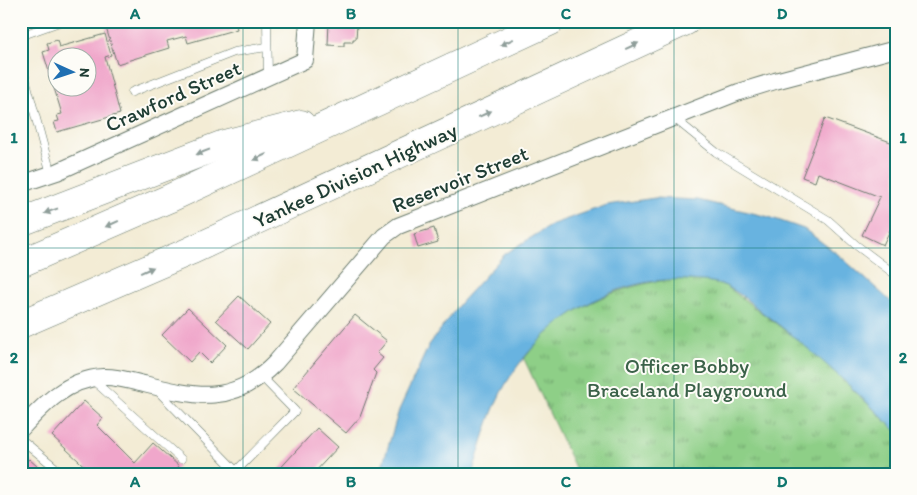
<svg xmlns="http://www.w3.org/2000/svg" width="917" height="495" viewBox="0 0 917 495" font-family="Itim,sans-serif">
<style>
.park{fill:url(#park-tufts);stroke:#56865e}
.water{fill:#68b3e0;stroke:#44788a}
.building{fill:#f0a7cb;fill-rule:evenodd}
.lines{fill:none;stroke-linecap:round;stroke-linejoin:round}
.service-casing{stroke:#697a6c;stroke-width:9}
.minor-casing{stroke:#697a6c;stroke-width:18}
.motorway-casing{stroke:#697a6c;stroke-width:29}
.service{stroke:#fff;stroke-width:8}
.minor{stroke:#fff;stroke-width:16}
.motorway{stroke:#fff;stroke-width:28}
.oneway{fill:#8f9e9a}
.grid{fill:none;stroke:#0f766e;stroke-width:1;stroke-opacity:0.55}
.labels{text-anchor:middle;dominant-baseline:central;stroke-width:4;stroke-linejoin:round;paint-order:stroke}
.street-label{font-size:21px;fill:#1f3d34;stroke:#fdfcf7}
.park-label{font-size:21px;fill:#3b6249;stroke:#fdfcf7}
.neatline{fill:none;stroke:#0f766e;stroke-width:2}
.grid-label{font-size:16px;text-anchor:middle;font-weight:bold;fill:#0f766e}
</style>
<defs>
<pattern id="park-tufts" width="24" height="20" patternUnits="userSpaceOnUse" patternTransform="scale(1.25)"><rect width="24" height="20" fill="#8ecf87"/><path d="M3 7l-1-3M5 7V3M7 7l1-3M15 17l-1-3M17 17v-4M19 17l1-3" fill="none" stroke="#73a96f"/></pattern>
</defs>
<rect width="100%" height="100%" fill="#fdfcf7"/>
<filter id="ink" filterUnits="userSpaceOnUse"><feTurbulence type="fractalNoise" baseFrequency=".02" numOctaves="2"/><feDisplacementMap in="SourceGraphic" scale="10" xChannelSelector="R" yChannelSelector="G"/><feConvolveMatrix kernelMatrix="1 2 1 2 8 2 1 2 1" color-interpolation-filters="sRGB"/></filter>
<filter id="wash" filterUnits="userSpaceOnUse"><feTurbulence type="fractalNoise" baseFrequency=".0096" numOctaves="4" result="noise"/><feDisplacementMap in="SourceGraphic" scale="20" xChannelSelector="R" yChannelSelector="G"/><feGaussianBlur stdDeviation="1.12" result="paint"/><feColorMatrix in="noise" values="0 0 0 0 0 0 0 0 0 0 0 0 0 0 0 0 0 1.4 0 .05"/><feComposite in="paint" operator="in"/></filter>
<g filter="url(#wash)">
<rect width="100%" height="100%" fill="#f3ecd5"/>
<path class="park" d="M675 279 708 281 726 286 815 353 896 431V474H578L524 359C560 310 615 285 675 279Z"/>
<path class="water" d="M655 198 698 200 769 217 804 229 840 256 896 306V431C854 389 811 348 763 313 752 304 740 293 726 286 715 281 701 281 689 280 614 275 545 320 507 382 490 409 482 444 472 474H380L399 410 429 345 461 302 505 254 553 224 607 205Z"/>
<g id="blocks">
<g class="building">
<polygon points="104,21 235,21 237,29 188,43 186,36 167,41 169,48 117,64"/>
<polygon points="329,21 355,21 354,25 357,25 356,39 353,39 353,42 344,42 344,46 328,45"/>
<path d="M105 34 111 55 105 57 120 114 57 132 54 122 59 121 57 115 62 114 43 52 49 50 47 43 57 40 59 47ZM58 58H88V88H58Z"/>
<polygon points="825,118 896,144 896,233 890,230 883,245 862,235 880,197 818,173 815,182 802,177"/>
<polygon points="434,228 438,242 418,248 414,234"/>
<polygon points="239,296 270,324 248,349 216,320"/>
<polygon points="188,308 227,345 210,363 199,352 190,362 162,335"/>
<polygon points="355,315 387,341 377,353 383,358 373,370 376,373 360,417 346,433 293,388"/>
<polygon points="84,401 103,418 97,425 135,463 153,443 179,466 173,474 93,474 52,436"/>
<polygon points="317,428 338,447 313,474 275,474"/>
<polygon points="29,459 46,474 21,474 21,467"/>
</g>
</g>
</g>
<g filter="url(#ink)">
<use href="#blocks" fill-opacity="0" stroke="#697a6c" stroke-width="1"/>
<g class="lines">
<defs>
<g id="service">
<polyline points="267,21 268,77"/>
<polyline points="21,43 23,35 62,21"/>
<polyline points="21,63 51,174"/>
<polyline points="132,92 234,52 267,47"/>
<polyline points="674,118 716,152 828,220 856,245 896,275"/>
<polyline points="93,380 181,459"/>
<polyline points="157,390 236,471 295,411 261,376"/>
<polyline points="21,439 63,474"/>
</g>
<g id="minor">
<polyline points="21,184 57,172 305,60 308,21"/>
<path d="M21 429C43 405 67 379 103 377 116 376 131 381 144 384 197 397 233 406 275 363L384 236 398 226 739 92 775 81 896 49"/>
</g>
<g id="motorway">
<polyline points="21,222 224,144 301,124"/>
<polyline points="21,263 168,199 551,21"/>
<polyline points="21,324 190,251 686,21"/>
</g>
</defs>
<use href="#service" class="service-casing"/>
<use href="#minor" class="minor-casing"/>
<use href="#motorway" class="motorway-casing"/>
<use href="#service" class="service"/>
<use href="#minor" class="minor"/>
<use href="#motorway" class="motorway"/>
</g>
<defs><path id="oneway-solid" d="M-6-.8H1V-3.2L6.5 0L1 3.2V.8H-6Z" transform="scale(1.25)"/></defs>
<g class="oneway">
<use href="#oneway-solid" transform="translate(507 42) rotate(155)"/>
<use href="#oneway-solid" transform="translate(632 46) rotate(-25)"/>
<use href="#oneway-solid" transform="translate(485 114) rotate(-25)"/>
<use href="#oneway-solid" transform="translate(203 152) rotate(159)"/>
<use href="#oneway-solid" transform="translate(260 157) rotate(155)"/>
<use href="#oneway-solid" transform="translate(51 211) rotate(160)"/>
<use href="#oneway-solid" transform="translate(112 224) rotate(156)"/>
<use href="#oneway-solid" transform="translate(147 270) rotate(-24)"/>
</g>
</g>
<path class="grid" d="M243 21V474M458 21V474M674 21V474M21 248H896"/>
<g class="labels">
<g class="street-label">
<text transform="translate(173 96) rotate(-24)">Crawford Street</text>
<text transform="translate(355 175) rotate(-25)">Yankee Division Highway</text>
<text transform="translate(460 179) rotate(-22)">Reservoir Street</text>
</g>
<g class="park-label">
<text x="687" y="365">Officer Bobby<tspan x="687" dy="24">Braceland Playground</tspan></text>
</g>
</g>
<rect width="917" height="495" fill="none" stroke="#fdfcf7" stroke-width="55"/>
<g transform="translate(72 72) rotate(93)"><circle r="24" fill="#fdfcf7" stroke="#a4b0a9"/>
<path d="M0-4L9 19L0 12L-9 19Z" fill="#1f6fb2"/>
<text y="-8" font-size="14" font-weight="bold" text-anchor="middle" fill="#1f3d34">N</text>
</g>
<rect x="28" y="28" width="862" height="440" class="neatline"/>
<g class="grid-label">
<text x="135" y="19">A</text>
<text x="351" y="19">B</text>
<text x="566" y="19">C</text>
<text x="782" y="19">D</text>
<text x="14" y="143">1</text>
<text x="903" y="143">1</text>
<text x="14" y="363">2</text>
<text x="903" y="363">2</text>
<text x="135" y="487">A</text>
<text x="351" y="487">B</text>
<text x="566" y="487">C</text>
<text x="782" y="487">D</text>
</g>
</svg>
